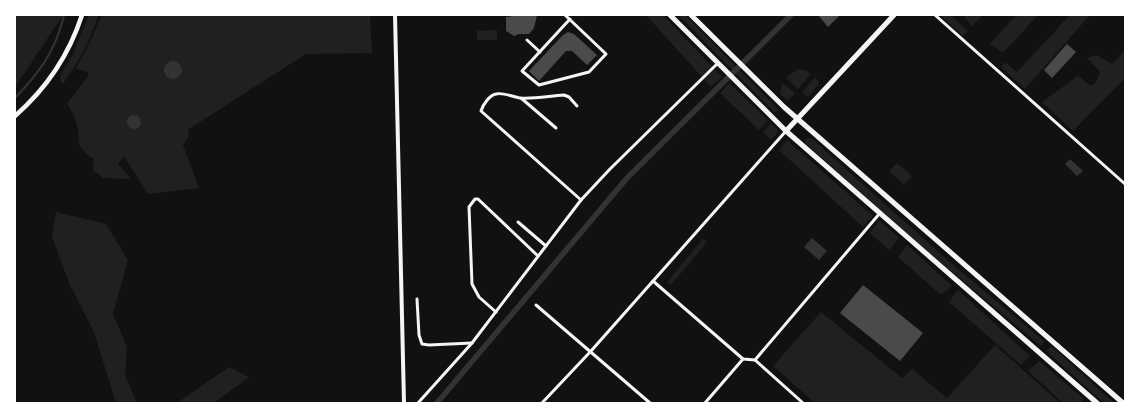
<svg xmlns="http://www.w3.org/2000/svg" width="1140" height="418" viewBox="0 0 1140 418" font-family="Lora,serif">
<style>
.green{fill:#202020}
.water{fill:#333}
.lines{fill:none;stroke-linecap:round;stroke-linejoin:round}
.stream{stroke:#333;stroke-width:2}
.canal{stroke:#333;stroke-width:5.5}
.building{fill:#4a4a4a}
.minor{stroke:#f5f5f5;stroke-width:3}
.tertiary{stroke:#f5f5f5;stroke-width:4}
.secondary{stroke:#f5f5f5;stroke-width:4.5}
.primary{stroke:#f5f5f5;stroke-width:5}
</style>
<rect width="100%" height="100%" fill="#111"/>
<g class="green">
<polygon points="15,15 63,15 15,87"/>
<path d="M89 15H98C91 40 78 62 63 84L60 80 61 74 72 56Z"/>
<path d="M102 15H370L372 53 306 54 189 129 188 138 183 145 199 188 148 194 124 156 118 164 131 179 103 178 93 170 94 159C72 145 82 141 76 121 74 115 70 109 67 103L87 78 89 73 76 68 88 46Z"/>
<polygon points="646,15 663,15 722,77 711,87"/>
<polygon points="678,15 685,15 779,110 775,113"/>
<polygon points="940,15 950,15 968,31 963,36"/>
<polygon points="963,15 983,15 972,26"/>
<polygon points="1016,15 1038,15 1003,53 990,44"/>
<polygon points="1070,15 1090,15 1025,89 1001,67 1005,62 1017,72"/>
<polygon points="497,30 497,40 477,40 477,31"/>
<polygon points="1125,50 1125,78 1073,131 1042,102 1078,76 1091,86 1096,83 1100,72 1087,58 1096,55 1112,64"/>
<polygon points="798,69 805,70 811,74 798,89 786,78 793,72"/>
<polygon points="815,77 819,82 818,85 808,97 802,92"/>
<polygon points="729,83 768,120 759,130 720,93"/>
<polygon points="783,83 795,93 788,101 781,95 780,91"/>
<polygon points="771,124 777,129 777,133 771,140 763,132"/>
<polygon points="809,138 812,139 819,145 952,264 1044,341 1041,346 920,245 805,143 806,139"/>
<polygon points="787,140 873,216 863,227 779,150"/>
<polygon points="897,163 912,176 904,185 889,171"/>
<polygon points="56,212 106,224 128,260 113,314 127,347 125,376 137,403 116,403 94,332 70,285 52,237"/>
<polygon points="879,220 899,238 889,250 870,233"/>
<polygon points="703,239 707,242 671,285 667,282"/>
<polygon points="907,245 952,286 941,295 898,257"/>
<polygon points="958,290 1030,356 1021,365 949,302"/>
<polygon points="821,312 902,378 912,369 947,398 995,345 1060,403 815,403 773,366"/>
<polygon points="1051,346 1114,403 1104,403 1046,351"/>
<polygon points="1039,361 1084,399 1080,403 1063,403 1028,371"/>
<polygon points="229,367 249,377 214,403 177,403"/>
</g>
<g class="water">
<circle cx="173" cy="70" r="9"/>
<circle cx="134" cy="122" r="7"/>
<polygon points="1070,159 1083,171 1077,176 1065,164"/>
<polygon points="812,238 827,251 819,260 804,247"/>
</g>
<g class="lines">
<path class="stream" d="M15 98C40 72 56 50 64 15"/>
<polyline class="canal" points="437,403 627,178 791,15"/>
</g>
<g class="building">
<polygon points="514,15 537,15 534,28 529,34 519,34 514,36 506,31 506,17 514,16"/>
<polygon points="818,15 840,15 828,27"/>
<polygon points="568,32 574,34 597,55 587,65 572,51 566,51 539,81 529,71 563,35"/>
<polygon points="1067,44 1076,52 1052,78 1044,70"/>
<polygon points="863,285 923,333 900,361 840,313"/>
</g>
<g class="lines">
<g class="minor">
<polyline points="565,15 606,54 589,72 539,85 522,71 570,19"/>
<polyline points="935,15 1125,184"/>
<polyline points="527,40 540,52"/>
<polyline points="521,98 556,128"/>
<path d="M577 106 569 97 564 95C549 96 534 99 520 98 513 97 503 92 496 94 490 95 483 104 481 111L581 200"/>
<polyline points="518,222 546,246"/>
<polyline points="653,281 743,359 755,360 803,403"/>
<polyline points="417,299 419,335 422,344 429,345 472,343"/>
<polyline points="536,305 650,403"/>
<polyline points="496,312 479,297 472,284 469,207 475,199 478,199 538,256"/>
<polyline points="755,360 880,213"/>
<polyline points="418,403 472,343 581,200 610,169 718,63"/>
<polyline points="542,403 591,351 786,131"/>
<polyline points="705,403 743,359"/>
</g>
<polyline class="tertiary" points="395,15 404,403"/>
<path class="secondary" d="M15 116C47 88 69 55 82 15"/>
<g class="primary">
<polyline points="670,15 786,131 1097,403"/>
<polyline points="691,15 784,107 1123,403"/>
<polyline points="786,131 894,15"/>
</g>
</g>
<rect width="1140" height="418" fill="none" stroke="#ffffff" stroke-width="32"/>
</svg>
